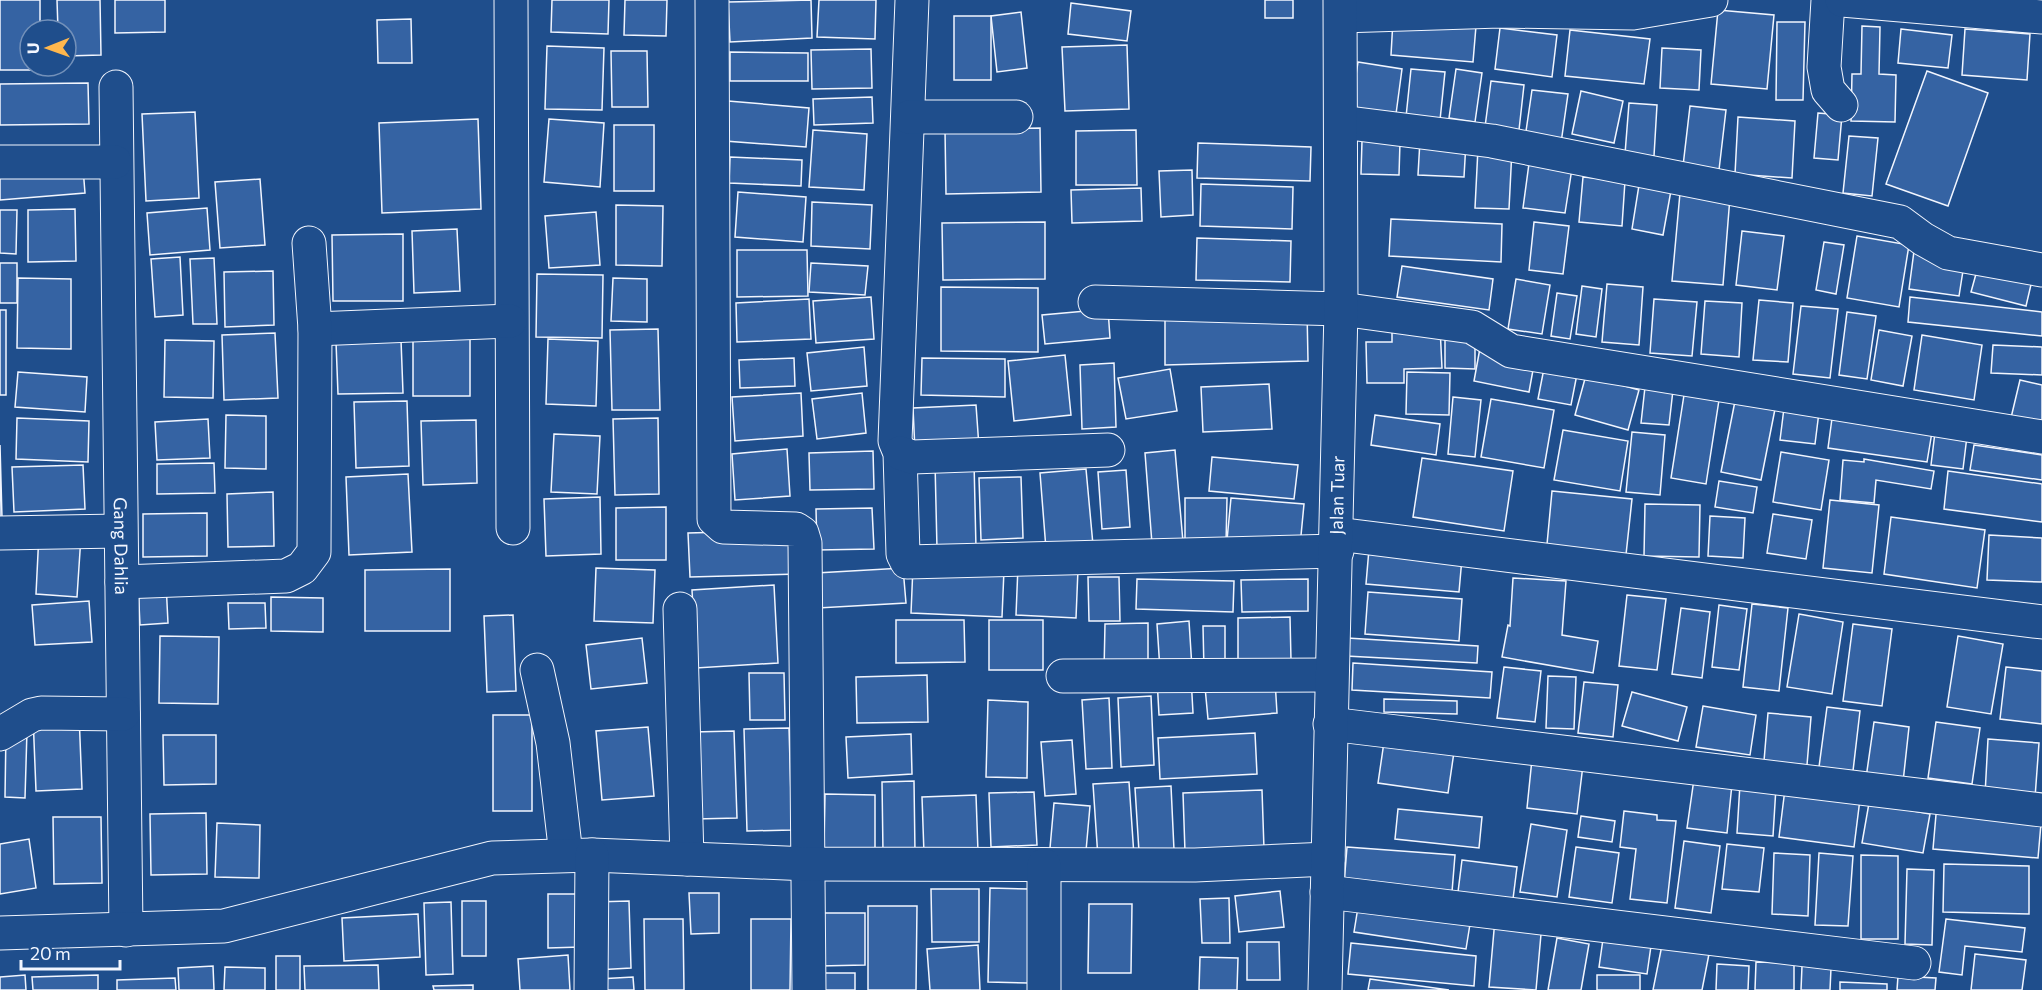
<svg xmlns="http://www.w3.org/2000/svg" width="2042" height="990" viewBox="0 0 2042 990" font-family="Commissioner,sans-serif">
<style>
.building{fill:#3563a3;stroke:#f2f6ff;stroke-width:1.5}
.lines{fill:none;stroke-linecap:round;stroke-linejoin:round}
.minor-casing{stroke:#f2f6ff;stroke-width:35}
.minor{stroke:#1f4e8c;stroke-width:33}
.labels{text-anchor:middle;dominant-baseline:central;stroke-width:4.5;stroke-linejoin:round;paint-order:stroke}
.street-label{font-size:18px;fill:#f2f6ff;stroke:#1f4e8c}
</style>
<rect width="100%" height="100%" fill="#1f4e8c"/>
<g class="building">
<polygon points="0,0 40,0 40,30 30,30 30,66 40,66 40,70 0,70"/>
<polygon points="57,0 100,0 101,55 66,56 66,30 58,30"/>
<polygon points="115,0 165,0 165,32 115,33"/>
<polygon points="552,0 609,0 608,34 551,32"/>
<polygon points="625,0 667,0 666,36 624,35"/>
<polygon points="811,0 812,38 730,42 728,2"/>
<polygon points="819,0 876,0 875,39 817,37"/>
<rect x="1265" y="0" width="28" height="18"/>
<polygon points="1071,3 1131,11 1127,41 1068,34"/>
<polygon points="1718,10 1774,15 1767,89 1711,84"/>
<polygon points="1021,12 1027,68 997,72 991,16"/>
<rect x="954" y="16" width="37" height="64"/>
<polygon points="411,19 412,63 378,63 377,20"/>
<polygon points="1393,20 1476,26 1473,62 1391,55"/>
<polygon points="1777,22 1805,22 1803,100 1776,100"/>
<polygon points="1862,26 1880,27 1879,74 1896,75 1895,122 1851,121 1852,74 1861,74"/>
<polygon points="1500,28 1557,35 1552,77 1495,69"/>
<polygon points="1901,29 1952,35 1948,68 1898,63"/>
<polygon points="1965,29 2030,34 2027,80 1962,75"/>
<polygon points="1570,30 1650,39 1644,84 1565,76"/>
<polygon points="1127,45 1129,109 1065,111 1062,47"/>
<polygon points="547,46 604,48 602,110 545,109"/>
<polygon points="1662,48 1701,50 1699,90 1660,88"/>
<polygon points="871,49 872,88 812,89 811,50"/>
<polygon points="611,51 647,51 648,107 612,107"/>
<polygon points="730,52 808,53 808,81 730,81"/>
<polygon points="1358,62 1402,69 1396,114 1351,108"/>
<polygon points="1411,69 1445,72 1440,120 1406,117"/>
<polygon points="1456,69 1482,73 1475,122 1449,118"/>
<polygon points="1927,71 1988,93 1948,206 1886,184"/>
<polygon points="1491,81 1524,85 1519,130 1485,127"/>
<polygon points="88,83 89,124 0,125 0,84"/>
<polygon points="1532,90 1568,94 1561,143 1525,138"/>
<polygon points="1581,91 1623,101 1614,143 1572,134"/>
<polygon points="872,97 873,123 814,125 813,99"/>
<polygon points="728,101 809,108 806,147 725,141"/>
<polygon points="1629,103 1657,105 1654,156 1625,154"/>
<polygon points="1690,106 1726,110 1719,170 1683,166"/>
<polygon points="195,112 199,198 146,201 142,114"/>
<polygon points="1818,113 1842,115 1838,160 1814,158"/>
<polygon points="1738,117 1795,121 1792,178 1735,174"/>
<polygon points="478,119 481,209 382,213 379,123"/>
<polygon points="549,119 604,123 600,187 544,182"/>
<rect x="614" y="125" width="40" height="66"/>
<polygon points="1040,128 1041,192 946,194 945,130"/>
<polygon points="813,130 867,134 864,190 809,187"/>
<polygon points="1136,130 1137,185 1076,185 1076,131"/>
<polygon points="1849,136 1878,138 1872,196 1843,193"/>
<polygon points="1420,140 1466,142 1464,177 1418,175"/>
<polygon points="1362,141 1400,142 1399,175 1361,174"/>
<polygon points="1198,143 1311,147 1310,181 1197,178"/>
<polygon points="1478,148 1512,149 1509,209 1475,208"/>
<polygon points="1530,156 1573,162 1565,213 1523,208"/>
<polygon points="730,157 802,160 801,186 729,183"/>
<polygon points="83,168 85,193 0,200 0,175"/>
<polygon points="1192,170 1193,215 1161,217 1159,171"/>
<polygon points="1583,177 1625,181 1622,226 1579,222"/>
<polygon points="260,179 265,245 220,248 215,182"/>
<polygon points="1640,179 1672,185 1663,235 1632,229"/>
<polygon points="1201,184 1293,187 1292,229 1200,226"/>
<polygon points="1141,188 1142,221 1072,223 1071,190"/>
<polygon points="738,192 806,197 803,242 735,237"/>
<polygon points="1680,193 1730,197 1723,285 1672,281"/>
<polygon points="812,202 872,205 870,249 811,246"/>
<polygon points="616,205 663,206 662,266 616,265"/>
<polygon points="207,208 210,250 150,255 147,213"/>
<polygon points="75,209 76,261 28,262 28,210"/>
<polygon points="0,210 17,210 16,254 0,253"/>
<polygon points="596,212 600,265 549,268 545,216"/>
<polygon points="1391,219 1502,224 1501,262 1389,256"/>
<polygon points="1045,222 1045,279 943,280 942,223"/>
<polygon points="1534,222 1569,226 1563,274 1529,270"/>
<polygon points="457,229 460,291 414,293 412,231"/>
<polygon points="1742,231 1784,236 1777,290 1736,285"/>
<polygon points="403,234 403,301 333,301 332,235"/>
<polygon points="1857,236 1909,245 1899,307 1847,298"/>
<polygon points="1197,238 1291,241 1290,282 1196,280"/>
<polygon points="1824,242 1844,245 1836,294 1816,290"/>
<polygon points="737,250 807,250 808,296 737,297"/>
<polygon points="1914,251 1965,258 1959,296 1909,289"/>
<polygon points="180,257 183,315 155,317 151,259"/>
<polygon points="214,258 217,324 193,324 190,259"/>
<rect x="0" y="263" width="17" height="40"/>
<polygon points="811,263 868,266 865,295 809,292"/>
<polygon points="1979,263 2033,276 2026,306 1971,292"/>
<polygon points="1402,266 1493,279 1489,310 1397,297"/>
<polygon points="273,271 274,325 225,327 224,272"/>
<polygon points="537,274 603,275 602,338 536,337"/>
<polygon points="18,278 71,279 71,349 17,348"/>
<polygon points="613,278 647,279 647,322 611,321"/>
<polygon points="1516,279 1550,285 1542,334 1508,329"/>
<polygon points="1607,284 1643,287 1639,345 1602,342"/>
<polygon points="1582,286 1602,289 1596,337 1576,334"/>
<polygon points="941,287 1038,288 1038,352 941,351"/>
<polygon points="1557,293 1577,296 1570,339 1551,336"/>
<polygon points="871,297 874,339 816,343 813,301"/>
<polygon points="1910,297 2042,312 2042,336 1908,322"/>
<polygon points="809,299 811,339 737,342 736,303"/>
<polygon points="1654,299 1697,302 1692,356 1650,353"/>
<polygon points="1759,300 1793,303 1788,362 1753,360"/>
<polygon points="1705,301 1742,303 1739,357 1701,354"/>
<polygon points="1801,306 1838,309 1830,378 1793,374"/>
<polygon points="1108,309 1110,338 1045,344 1042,315"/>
<rect x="0" y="310" width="6" height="85"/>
<polygon points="1307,310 1308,361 1165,365 1165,314"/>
<polygon points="1847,312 1876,316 1867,379 1839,375"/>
<polygon points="1440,327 1442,368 1404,369 1404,383 1367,383 1366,342 1392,342 1392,329"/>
<polygon points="658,329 660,410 612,410 610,330"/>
<rect x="413" y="330" width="57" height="66"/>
<polygon points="1879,330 1912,336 1903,386 1871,380"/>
<polygon points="1445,331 1475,331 1475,369 1445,368"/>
<polygon points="275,333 278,398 224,400 222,335"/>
<polygon points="1922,335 1982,345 1974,400 1914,390"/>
<polygon points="548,339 598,341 596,406 546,404"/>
<polygon points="165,340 214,341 213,398 164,397"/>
<polygon points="401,340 403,393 338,394 336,342"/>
<polygon points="1993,345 2042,347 2042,375 1991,373"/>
<polygon points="864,347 867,386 811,391 807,353"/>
<polygon points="1480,348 1535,359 1529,392 1474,381"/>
<polygon points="1065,355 1071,415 1014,421 1008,361"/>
<polygon points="794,358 795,386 740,388 739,360"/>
<polygon points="922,358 1005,359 1005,397 921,395"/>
<polygon points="1114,363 1116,427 1082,429 1080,365"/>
<polygon points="1545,363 1578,369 1571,405 1538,399"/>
<polygon points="1170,369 1177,411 1126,419 1118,378"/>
<polygon points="18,372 87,377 85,412 15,407"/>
<polygon points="1407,372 1450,373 1449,415 1406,414"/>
<polygon points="1586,375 1639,390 1628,430 1575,415"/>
<polygon points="2020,380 2042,385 2042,429 2010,422"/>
<polygon points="1269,384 1272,429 1203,432 1201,387"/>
<polygon points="1645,387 1673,390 1669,425 1641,423"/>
<polygon points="801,393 803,436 735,441 732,397"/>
<polygon points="862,393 866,433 817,439 812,399"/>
<polygon points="1684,395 1719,400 1706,484 1671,478"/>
<polygon points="1736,396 1776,404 1761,480 1721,472"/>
<polygon points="1453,397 1481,400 1475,457 1448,454"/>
<polygon points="1491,399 1554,410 1544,468 1481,457"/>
<polygon points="1785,400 1820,404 1815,444 1780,440"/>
<polygon points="407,401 409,466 356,468 354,402"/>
<polygon points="976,405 979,447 915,451 913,408"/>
<polygon points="1833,411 1933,426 1927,462 1828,448"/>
<polygon points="226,415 266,416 266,469 225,468"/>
<polygon points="1375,415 1440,424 1436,455 1371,445"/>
<polygon points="17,418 89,421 88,462 16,459"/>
<polygon points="658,418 659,494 615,495 613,419"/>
<polygon points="208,419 210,458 157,460 155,422"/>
<polygon points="476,420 477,483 423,485 421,421"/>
<polygon points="1936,424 1968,428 1963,469 1931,465"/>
<polygon points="1563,430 1628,441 1620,491 1554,480"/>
<polygon points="1632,432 1665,435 1660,495 1626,492"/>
<polygon points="554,434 600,436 597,494 551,492"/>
<polygon points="0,445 2,518 0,518"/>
<polygon points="1974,445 2042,455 2042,480 1970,470"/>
<polygon points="787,449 790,496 735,500 732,454"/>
<polygon points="1175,450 1183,542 1152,544 1145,453"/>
<polygon points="873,451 874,489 810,490 809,453"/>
<polygon points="1781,452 1829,460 1821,510 1773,502"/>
<polygon points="1212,457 1298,465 1294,499 1209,491"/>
<polygon points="1422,458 1513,471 1504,531 1413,517"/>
<polygon points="1864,459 1934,471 1931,489 1876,480 1874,503 1840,500 1843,460 1864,462"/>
<polygon points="974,462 976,548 937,549 935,463"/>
<polygon points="214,463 215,493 157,494 157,464"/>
<polygon points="83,465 85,509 14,512 12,467"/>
<polygon points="1086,469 1093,545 1046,549 1040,473"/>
<polygon points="1126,470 1130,527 1102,529 1098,472"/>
<polygon points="1948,471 2042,484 2042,522 1944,509"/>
<polygon points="408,474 412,552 349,555 346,477"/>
<polygon points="1021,477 1023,538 981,540 979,478"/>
<polygon points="1719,481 1757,487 1753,513 1715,507"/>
<polygon points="1552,491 1632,499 1625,564 1546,555"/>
<polygon points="273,492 274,546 228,547 227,494"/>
<polygon points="600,497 601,554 546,556 544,499"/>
<polygon points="1185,498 1227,498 1226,544 1185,544"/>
<polygon points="1231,498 1304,504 1300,546 1227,540"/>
<polygon points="1830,500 1879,505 1872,573 1823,568"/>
<polygon points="1645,504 1700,505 1699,557 1644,556"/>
<polygon points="666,507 666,560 616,560 616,508"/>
<polygon points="872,508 874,549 817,550 816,509"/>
<polygon points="207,513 207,556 143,557 143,514"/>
<polygon points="1773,514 1812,520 1806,559 1767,553"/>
<polygon points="1710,516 1745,518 1743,558 1708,556"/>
<polygon points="1891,517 1985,530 1977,588 1884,574"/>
<polygon points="797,530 798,574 690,577 688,533"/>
<polygon points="39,533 81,536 77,597 36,594"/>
<polygon points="1989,535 2042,538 2042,582 1987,580"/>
<polygon points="1369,549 1462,558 1459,592 1366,584"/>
<polygon points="913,566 1004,570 1002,617 911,613"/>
<polygon points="1018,566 1078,569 1076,618 1016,615"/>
<polygon points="596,568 655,570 653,623 594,621"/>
<polygon points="903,568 906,603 818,608 816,573"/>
<polygon points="450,569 450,631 365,631 365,570"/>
<polygon points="1088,577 1119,577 1120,621 1089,621"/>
<polygon points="1513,578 1566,581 1562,635 1598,641 1593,673 1502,657 1508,625 1510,626"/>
<polygon points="1137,579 1234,581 1233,612 1136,609"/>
<polygon points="1308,579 1308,611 1242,612 1241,580"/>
<polygon points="166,583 168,623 140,625 138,584"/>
<polygon points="774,585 778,663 696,668 692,590"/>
<polygon points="1368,592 1462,599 1459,641 1365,634"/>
<polygon points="1627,595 1666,599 1657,670 1619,666"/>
<polygon points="271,597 323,598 323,632 271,631"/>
<polygon points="89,601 92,642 35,645 32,605"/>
<polygon points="228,603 265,603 266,628 229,629"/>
<polygon points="1752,604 1788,608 1779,691 1743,687"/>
<polygon points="1719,605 1747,609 1739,670 1712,667"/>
<polygon points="1681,608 1710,612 1702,678 1672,674"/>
<polygon points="1799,614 1843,622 1832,694 1787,687"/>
<polygon points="513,615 516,691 487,692 484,616"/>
<polygon points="1290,617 1291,660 1238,661 1238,618"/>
<polygon points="896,620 964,620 965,662 896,663"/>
<rect x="989" y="620" width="54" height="50"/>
<polygon points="1189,621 1192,668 1160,670 1157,624"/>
<polygon points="1148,623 1148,671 1104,671 1105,624"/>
<polygon points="1853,624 1892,629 1882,706 1843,701"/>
<polygon points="1203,626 1225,626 1225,671 1204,671"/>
<polygon points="160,636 219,637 218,704 159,703"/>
<polygon points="1958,636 2003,644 1991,714 1947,707"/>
<polygon points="642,638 647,683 591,689 586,645"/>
<polygon points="1347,638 1478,646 1477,663 1346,656"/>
<polygon points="1353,663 1492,672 1490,698 1352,690"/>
<polygon points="1504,667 1541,671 1535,722 1497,718"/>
<polygon points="2006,667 2042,671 2042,724 2000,719"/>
<polygon points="749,673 784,673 785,720 750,720"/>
<polygon points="927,675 928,722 857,723 856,677"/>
<polygon points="1548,676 1576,677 1574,729 1546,728"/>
<polygon points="1191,677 1193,713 1159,715 1157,679"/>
<polygon points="1275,680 1277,713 1208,719 1205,687"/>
<polygon points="1584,682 1618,685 1613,737 1578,733"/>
<polygon points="1632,692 1687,707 1678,741 1622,726"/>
<polygon points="1151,696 1154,765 1121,767 1118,698"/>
<polygon points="1109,698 1112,768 1086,769 1082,700"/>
<polygon points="1384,699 1457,701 1457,714 1384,712"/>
<polygon points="988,700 1028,702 1027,778 986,777"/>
<polygon points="1703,706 1756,715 1750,755 1696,747"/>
<polygon points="1827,707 1860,711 1853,771 1819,767"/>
<polygon points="1768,713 1811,717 1807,765 1764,761"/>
<polygon points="79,714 82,789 36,791 33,716"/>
<rect x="493" y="715" width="39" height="96"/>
<polygon points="1874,722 1909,727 1903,782 1866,778"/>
<polygon points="1936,722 1980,728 1972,784 1928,778"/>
<polygon points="648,727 654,796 602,800 596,731"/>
<polygon points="789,728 792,830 747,831 744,729"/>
<polygon points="6,731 27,731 25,798 5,797"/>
<polygon points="734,731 737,818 696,819 693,732"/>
<polygon points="1255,733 1257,774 1160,779 1158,738"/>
<polygon points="911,734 912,774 848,778 846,737"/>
<polygon points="163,735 216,735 216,784 164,785"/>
<polygon points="1988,739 2039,743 2035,798 1985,795"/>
<polygon points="1072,740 1076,794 1045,796 1041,742"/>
<polygon points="1384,742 1454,752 1448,793 1378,783"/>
<polygon points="1532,759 1583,765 1577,814 1527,808"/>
<polygon points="1694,779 1732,784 1727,833 1687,828"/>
<polygon points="914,781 915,852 883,853 882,782"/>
<polygon points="1786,781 1861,791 1854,847 1779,837"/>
<polygon points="1129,782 1134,856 1098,858 1093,784"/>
<polygon points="1740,784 1776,787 1773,836 1737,833"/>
<polygon points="1171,786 1174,850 1139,852 1135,788"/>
<polygon points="1262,790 1264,849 1185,852 1183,793"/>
<polygon points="1034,792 1037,845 991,847 989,793"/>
<polygon points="825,794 875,795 875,849 824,848"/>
<polygon points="976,795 978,852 924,854 922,797"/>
<polygon points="1054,803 1090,806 1086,851 1050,848"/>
<polygon points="1869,803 1930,814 1923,853 1862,843"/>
<polygon points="1937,803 2042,812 2038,858 1933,849"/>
<polygon points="1398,809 1482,817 1479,848 1395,839"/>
<polygon points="1624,811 1657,815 1657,820 1676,821 1667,903 1630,899 1636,849 1620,847"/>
<polygon points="206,813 207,874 151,875 150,814"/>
<polygon points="1581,816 1615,821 1612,842 1578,837"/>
<polygon points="53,817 101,817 102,883 54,884"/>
<polygon points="217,823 260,825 259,878 215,877"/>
<polygon points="1531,824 1567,830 1557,897 1520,892"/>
<polygon points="29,839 36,888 0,894 0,844"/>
<polygon points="1684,841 1720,846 1711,913 1675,908"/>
<polygon points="1727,844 1764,848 1759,892 1722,889"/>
<polygon points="1347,847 1455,855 1452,892 1344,884"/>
<polygon points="1576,847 1619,853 1612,903 1569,897"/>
<polygon points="1774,853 1810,855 1808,916 1772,914"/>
<polygon points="1819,853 1853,856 1848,926 1815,925"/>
<polygon points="1861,855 1898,856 1898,939 1861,939"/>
<polygon points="1462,860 1517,867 1512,907 1457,900"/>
<polygon points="1944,864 2029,866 2029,914 1943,912"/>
<polygon points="1907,869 1934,870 1932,945 1905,944"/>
<polygon points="990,888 1030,889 1028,983 988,982"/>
<polygon points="931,889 979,889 979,942 932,942"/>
<polygon points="1280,891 1284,927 1239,932 1235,896"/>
<polygon points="689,893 719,893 719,933 691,934"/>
<polygon points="548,894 580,894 581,947 548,948"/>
<polygon points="1229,898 1230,943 1202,943 1200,899"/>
<rect x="462" y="901" width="24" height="55"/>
<polygon points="629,901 631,968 596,970 594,902"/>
<polygon points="1359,901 1471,918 1466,949 1354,932"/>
<polygon points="451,902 453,974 426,975 424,903"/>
<polygon points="1089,904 1132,904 1131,973 1088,973"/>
<polygon points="868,906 917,906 916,990 868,990"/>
<polygon points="819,913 865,913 865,965 819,966"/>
<polygon points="418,914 420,957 344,961 342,918"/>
<polygon points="644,919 683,919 684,990 645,990"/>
<polygon points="751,919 791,919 790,990 751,990"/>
<polygon points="1495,919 1542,923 1536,990 1489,987"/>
<polygon points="1946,919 2025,928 2022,952 1965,946 1962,975 1939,972"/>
<polygon points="1557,938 1589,944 1581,990 1548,990"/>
<polygon points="1603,939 1651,946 1647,974 1599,967"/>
<polygon points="1247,942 1279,942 1280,980 1247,980"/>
<polygon points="1351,943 1476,956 1474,986 1348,974"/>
<polygon points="978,945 980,990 930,990 927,949"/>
<polygon points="1662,945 1709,954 1702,990 1653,990"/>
<polygon points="1975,954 2026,960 2022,990 1971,990"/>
<polygon points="568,955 570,990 520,990 518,959"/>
<rect x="276" y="956" width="24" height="34"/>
<polygon points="1200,957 1238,958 1237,990 1199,990"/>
<polygon points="1756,962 1794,963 1794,990 1755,990"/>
<polygon points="1717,964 1749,966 1748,990 1716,990"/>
<polygon points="378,965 379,990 305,990 304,966"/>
<polygon points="213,966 214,990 179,990 178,968"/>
<polygon points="1802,966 1831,968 1830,990 1801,990"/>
<polygon points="225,967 265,968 265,990 224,990"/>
<rect x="815" y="973" width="40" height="17"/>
<polygon points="25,975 26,990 0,990 0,977"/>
<polygon points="98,975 98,990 33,990 32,977"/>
<rect x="1597" y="975" width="43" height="15"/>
<polygon points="1898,976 1936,978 1935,990 1897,990"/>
<polygon points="633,977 634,990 598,990 598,979"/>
<polygon points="175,978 176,990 117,990 117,980"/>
<polygon points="1370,979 1449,990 1368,990"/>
<polygon points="1840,982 1887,984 1887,990 1840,990"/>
<polygon points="473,985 473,990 434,990 433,986"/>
</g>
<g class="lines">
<defs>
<g id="minor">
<polyline points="511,0 513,528"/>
<polyline points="712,0 714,519 723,527 796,529 802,533 805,543 809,990"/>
<polyline points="912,0 895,441 900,453 903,554 907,562 1337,551"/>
<polyline points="1828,0 1824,67 1828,90 1841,105"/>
<polyline points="1842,0 2042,17"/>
<polyline points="1341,16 1500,11 1633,13 1711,0"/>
<path id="s1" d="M116 87 126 930"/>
<polyline points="909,117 1016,117"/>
<polyline points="1341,122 1492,141 1900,222 1923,239 1948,253 2042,270"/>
<polyline points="0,162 115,162"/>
<polyline points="1095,302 1341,309 1472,327 1511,351 2042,437"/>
<polyline points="315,329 510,321"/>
<polyline points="900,453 912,457 1108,450"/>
<polyline points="0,533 120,531"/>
<polyline points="1337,534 2042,622"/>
<polyline points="122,582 286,576 302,568 314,552 315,329 309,243"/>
<polyline points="680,609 687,859"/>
<polyline points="537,670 553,743 566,855"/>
<polyline points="1063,676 1331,675"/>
<polyline points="1330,724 2042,810"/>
<polyline points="0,734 32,715 41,713 123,714"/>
<polyline points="1327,892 1914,963"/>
<polyline points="0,933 224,926 492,858 592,855 809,864 1195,865 1328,859"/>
<polyline points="591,990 592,855"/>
<polyline points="1044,990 1044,865"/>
<path id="s2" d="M1325 990 1341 309 1340 0"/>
</g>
</defs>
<use href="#minor" class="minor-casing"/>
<use href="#minor" class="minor"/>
</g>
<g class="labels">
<g class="street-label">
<text stroke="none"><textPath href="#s2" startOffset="495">Jalan Tuar</textPath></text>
<text stroke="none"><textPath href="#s1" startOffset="459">Gang Dahlia</textPath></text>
</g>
</g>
<g transform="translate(48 48) rotate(269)"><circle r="28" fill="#1f4e8c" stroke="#7391ba" stroke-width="1.5"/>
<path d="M0-4.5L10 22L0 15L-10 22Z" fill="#ffb74d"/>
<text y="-9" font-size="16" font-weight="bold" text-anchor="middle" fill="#f2f6ff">U</text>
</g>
<path d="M21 960v9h99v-9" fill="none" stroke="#f2f6ff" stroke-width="3"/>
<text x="30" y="960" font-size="18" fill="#f2f6ff" stroke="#1f4e8c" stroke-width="4.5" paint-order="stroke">20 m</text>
</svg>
